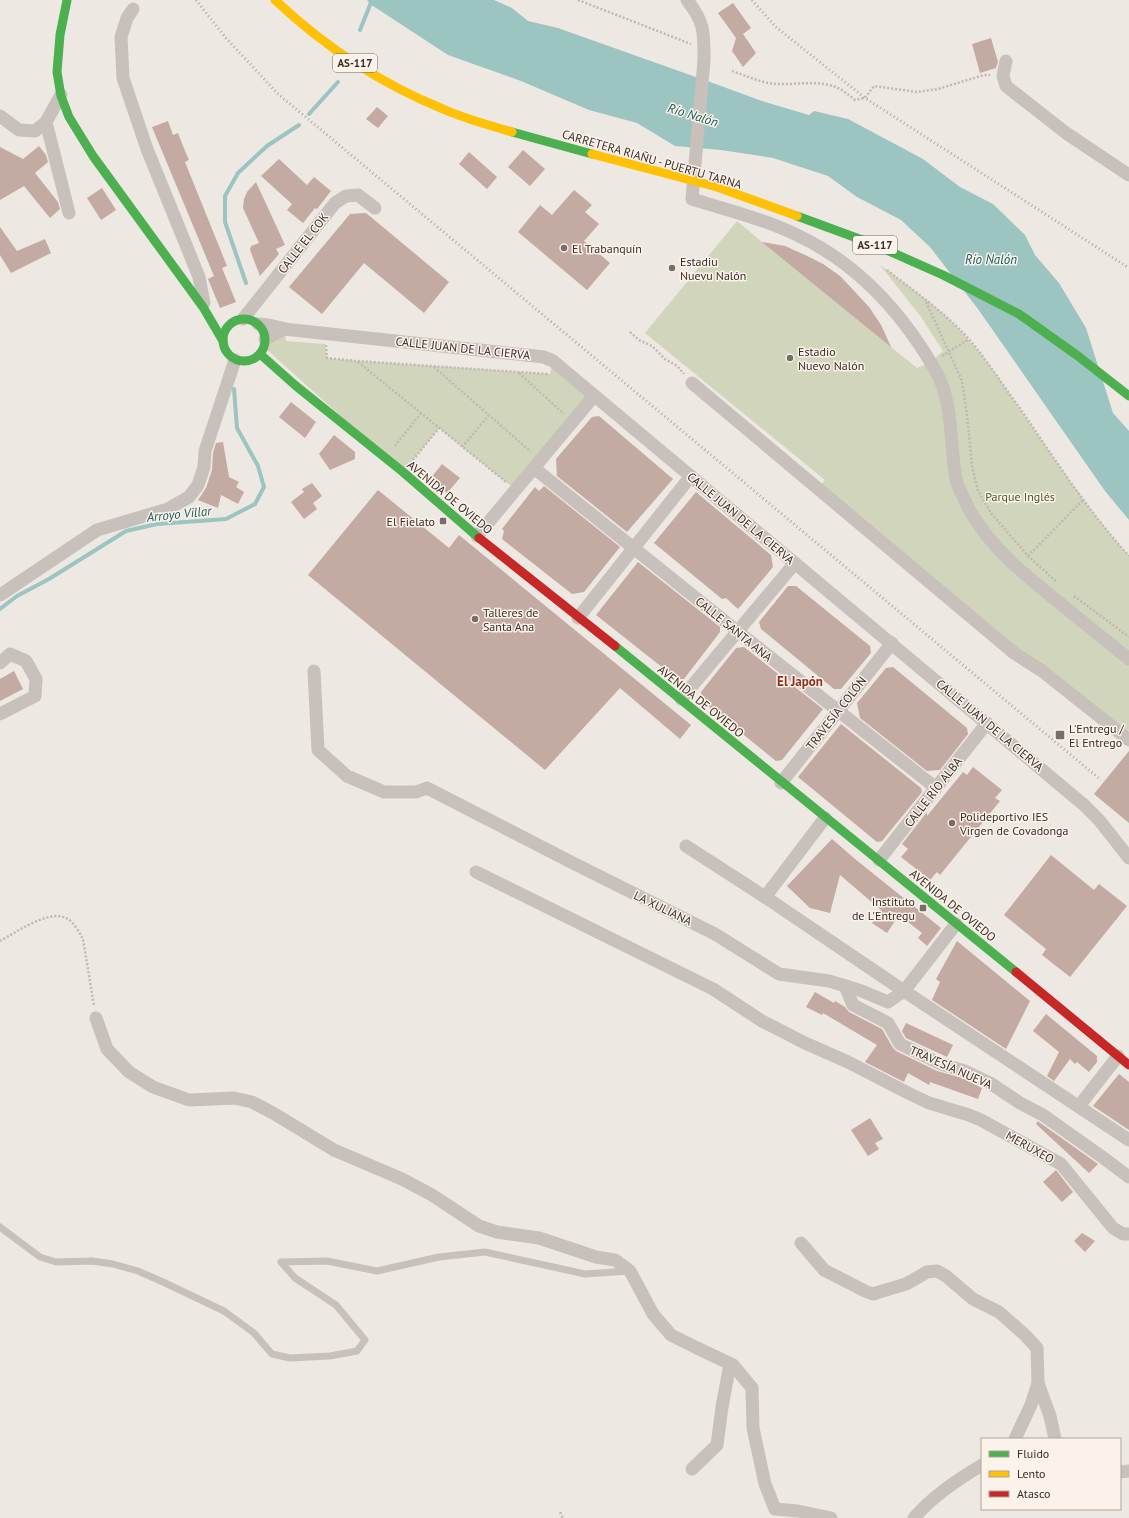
<svg xmlns="http://www.w3.org/2000/svg" width="1129" height="1518" viewBox="0 0 1129 1518" font-family="'PT Sans',sans-serif">
<style>
.green{fill:#d0d5bb}
.water{fill:#9cc4c1}
.lines{fill:none;stroke-linecap:round;stroke-linejoin:round}
.stream{stroke:#9cc4c1;stroke-width:4}
.building{fill:#c3aaa2}
.path{stroke:#c0b8b3;stroke-width:2.5;stroke-dasharray:2 2;stroke-linecap:butt}
.lane{stroke:#c8c0ba;stroke-width:7}
.street{stroke:#c8c0ba;stroke-width:13}
.fast{stroke:#4caf50;stroke-width:9}
.slow{stroke:#ffc107;stroke-width:9}
.jam{stroke:#c62828;stroke-width:9}
.rail{stroke:#afa9a5;stroke-width:3;stroke-dasharray:1 3;stroke-linecap:butt}
.fast-bridge{stroke:#4caf50;stroke-width:9}
.slow-bridge{stroke:#ffc107;stroke-width:9}
.poi-dot{fill:#786e69;stroke:#fbf2e9;stroke-width:1.5}
.labels{text-anchor:middle;dominant-baseline:central;stroke-width:3;stroke-linejoin:round;paint-order:stroke}
.shield{fill:#fbf2e9;stroke:#736862;stroke-width:1}
.shield-label{font-size:11px;font-weight:bold;fill:#392d28}
.street-label{font-size:12px;fill:#392d28;stroke:#fbf2e9}
.poi-label{font-size:12px;fill:#392d28;stroke:#fbf2e9;text-anchor:start}
.park-label{font-size:12px;fill:#4a5a2a;stroke:#fbf2e9}
.water-label{font-size:13px;font-style:italic;fill:#1a5d5e;stroke:#fbf2e9}
.neighbourhood-label{font-size:13px;font-weight:bold;fill:#8f311a;stroke:#fbf2e9}
</style>
<rect width="100%" height="100%" fill="#eee8e2"/>
<g class="green">
<path d="M737 221 762 242 785 247 805 255 823 264 840 276 869 307 881 325 891 347 917 368 931 362 943 351 921 317 880 265C911 288 943 310 968 339 987 360 1002 383 1017 405 1053 456 1087 510 1129 556V730L1124 736 818 489 825 480 645 333Z"/>
<polygon points="284,329 286,341 325,344 327,358 357,361 550,374 553,361 594,396 516,490 439,428 403,472 264,347 265,339"/>
</g>
<polygon class="water" points="367,0 494,0 512,8 528,21 558,28 721,86 765,102 809,115 814,111 848,119 923,159 960,187 993,204 1025,235 1035,255 1059,283 1086,328 1113,413 1129,431 1129,520 1105,491 978,309 930,247 901,220 857,197 828,176 773,158 721,150 675,146 637,123 589,110 521,81 448,55 370,4"/>
<g class="lines">
<g class="stream">
<polyline points="360,30 372,0"/>
<polyline points="309,114 338,82"/>
<polyline points="246,283 225,222 225,196 238,173 267,146 299,125"/>
<polyline points="0,609 17,596 49,579 126,531 157,524 226,519 255,504 264,487 258,466 237,428 234,389"/>
</g>
</g>
<g class="building">
<polygon points="733,3 751,28 743,34 756,53 743,67 732,51 736,38 718,13"/>
<polygon points="991,38 998,62 996,68 980,73 972,44"/>
<polygon points="377,107 388,116 378,128 366,119"/>
<polygon points="168,121 173,135 178,133 183,146 189,160 185,162 227,266 222,268 236,302 220,308 208,279 214,276 152,127"/>
<polygon points="39,146 46,155 48,162 35,173 58,202 60,209 50,218 24,186 0,200 0,147 23,159"/>
<polygon points="523,150 545,169 530,186 508,167"/>
<polygon points="469,152 497,177 487,189 459,164"/>
<polygon points="279,159 307,185 314,177 331,191 317,209 315,208 303,223 287,210 292,204 261,176"/>
<polygon points="256,182 285,245 276,249 279,254 260,276 250,250 251,246 259,243 243,208 244,199 247,192"/>
<polygon points="102,188 116,210 101,220 87,198"/>
<polygon points="574,190 592,205 585,212 599,224 584,241 610,263 587,290 518,232 540,205 552,215"/>
<polygon points="366,213 449,282 424,313 364,263 322,314 289,287 350,214"/>
<polygon points="0,227 17,251 45,239 51,253 11,273 0,255"/>
<polygon points="762,242 785,246 805,255 823,264 840,276 869,307 881,325 891,347"/>
<polygon points="291,402 316,422 305,438 279,417"/>
<polygon points="599,416 673,479 627,532 557,476 556,459 592,417"/>
<polygon points="334,435 355,452 355,459 330,470 319,454"/>
<polygon points="223,442 229,477 239,482 236,487 244,492 238,504 221,495 218,508 198,500 206,488 212,470 213,453 216,443"/>
<polygon points="442,464 460,478 447,493 430,479"/>
<polygon points="312,483 322,496 313,503 317,509 304,519 291,502 304,492 302,489"/>
<polygon points="544,486 620,547 584,592 572,594 502,539 504,531 502,529 535,487 539,491"/>
<polygon points="378,490 449,548 459,535 691,725 680,739 620,688 545,770 308,575"/>
<polygon points="696,492 771,555 773,567 738,609 726,598 722,599 654,543"/>
<polygon points="638,562 720,627 720,632 684,679 677,679 596,615"/>
<polygon points="788,586 796,586 870,646 871,653 841,689 834,689 761,629 759,622"/>
<polygon points="744,647 823,709 782,760 776,761 702,701 701,692 736,648"/>
<polygon points="893,667 967,728 968,734 940,770 927,771 860,718 857,703 886,668"/>
<polygon points="14,671 23,689 0,701 0,679"/>
<polygon points="841,724 921,788 922,792 882,841 877,842 798,777"/>
<polygon points="1129,751 1129,823 1094,794"/>
<polygon points="973,767 1002,790 995,798 1000,801 940,875 937,872 930,880 901,857 908,849 902,844 927,812 927,816 963,772 967,775"/>
<polygon points="832,839 855,859 941,928 927,946 918,938 922,933 899,915 887,933 872,923 881,910 840,875 830,913 810,908 787,886"/>
<polygon points="1051,855 1094,890 1099,884 1127,906 1070,977 1042,955 1046,949 1004,915"/>
<polygon points="957,941 1030,1001 1006,1049 932,1000 940,982 936,979"/>
<polygon points="815,992 834,1003 835,1001 845,1007 849,1012 882,1029 893,1048 896,1051 937,1071 962,1078 982,1088 978,1099 930,1082 929,1085 908,1073 904,1082 865,1062 877,1045 823,1013 822,1015 806,1007"/>
<polygon points="1046,1014 1097,1056 1097,1062 1089,1072 1077,1062 1075,1064 1070,1059 1054,1081 1047,1076 1059,1052 1033,1031"/>
<polygon points="906,1023 953,1045 947,1057 906,1038 902,1031"/>
<polygon points="1119,1074 1129,1082 1129,1130 1093,1106"/>
<polygon points="870,1118 883,1139 875,1143 879,1149 868,1156 851,1130"/>
<polygon points="1038,1121 1039,1122 1098,1164 1089,1173 1036,1124"/>
<polygon points="1056,1170 1073,1192 1062,1202 1043,1182"/>
<polygon points="1082,1233 1095,1241 1085,1252 1074,1241"/>
</g>
<g class="lines">
<g class="path">
<polyline points="578,0 691,44"/>
<path d="M732 71C747 76 761 83 776 84 796 85 821 79 840 89 845 92 850 96 855 100L865 98 874 86 917 92 938 89 984 75H990"/>
<path d="M887 270C915 292 944 312 968 338 987 360 1002 384 1019 407 1054 458 1087 510 1129 556"/>
<polyline points="926,302 962,381 967,415 972,466 978,491 991,513 1028,556 1057,582"/>
<polyline points="630,332 639,340 652,346 665,359 677,366 684,374"/>
<polyline points="326,345 327,358 357,361 548,374"/>
<polyline points="942,356 969,339"/>
<polyline points="358,362 506,482"/>
<polyline points="434,367 531,452"/>
<polyline points="519,373 564,414"/>
<polyline points="395,446 421,413"/>
<polyline points="462,447 489,415"/>
<polyline points="413,460 439,428"/>
<polyline points="1028,556 1083,500"/>
<polyline points="1074,596 1129,637"/>
<path d="M0 941C15 933 49 909 66 918 74 922 79 932 83 939L94 1006"/>
<polyline points="560,1512 563,1518"/>
</g>
<polyline class="lane" points="0,1227 40,1257 56,1262 92,1261 113,1264 138,1271 163,1282 224,1311 254,1333 272,1354 290,1358 330,1356 357,1351 365,1340 336,1305 295,1278 281,1262 327,1261 377,1271 439,1257 485,1252 585,1274 630,1271"/>
<g class="street">
<path d="M687 0C705 23 704 32 704 60L692 199C727 210 764 219 797 235 848 259 890 300 921 347 928 358 936 370 941 382 953 413 950 447 956 479 958 488 964 498 968 507 988 546 1027 577 1061 604 1083 622 1106 641 1129 659"/>
<polyline points="133,9 127,18 121,37 123,78 147,149 199,277 204,303"/>
<polyline points="1006,61 1003,76 1006,86 1066,133 1129,175"/>
<polyline points="61,95 46,122 69,213"/>
<polyline points="0,116 19,130 35,131 46,122"/>
<polyline points="243,319 335,203 346,196 358,195 375,208"/>
<path d="M258 324C270 324 281 329 293 330L544 357 553 361 1084 805 1099 820 1129 858"/>
<polyline points="265,339 284,329"/>
<polyline points="692,383 1014,653 1042,671 1129,740"/>
<polyline points="534,468 737,631 936,788"/>
<polyline points="477,536 594,396"/>
<polyline points="0,595 97,530 168,509 189,497 198,485 204,467 205,451 235,360"/>
<polyline points="578,618 691,476"/>
<polyline points="0,663 10,654 26,661 36,679 35,696 0,714"/>
<polyline points="314,671 318,750 347,776 384,792 416,792 427,788 569,861 715,934 779,974 829,981 859,990 888,1002 904,991 956,924"/>
<polyline points="681,699 795,563"/>
<polyline points="781,783 892,643"/>
<polyline points="825,818 765,897 904,991 1129,1140"/>
<polyline points="686,846 765,897"/>
<polyline points="879,860 987,723"/>
<polyline points="476,872 713,989 762,1021 805,1043 848,1062 908,1093 929,1103 969,1115 981,1120 1061,1164 1113,1228 1123,1234 1129,1234"/>
<polyline points="845,986 853,1005 888,1023 900,1044 941,1064 965,1071 990,1083 1020,1103 1043,1115 1105,1159 1129,1177"/>
<polyline points="96,1018 107,1049 129,1072 153,1087 189,1100 234,1098 252,1102 273,1113 334,1150 402,1179 432,1195 479,1226 497,1232 539,1238 596,1257 615,1260 630,1271 653,1314 671,1335 697,1348 733,1365 752,1388 753,1428 765,1484 775,1509 798,1511 831,1518"/>
<polyline points="1079,1106 1118,1056"/>
<polyline points="801,1243 824,1270 865,1291 873,1294 879,1292 906,1284 927,1272 937,1271 946,1276 973,1299 999,1312 1025,1335 1037,1348 1038,1383 1050,1416 1055,1439"/>
<polyline points="1015,1439 1031,1405 1038,1383"/>
<polyline points="692,1469 717,1445 722,1407 730,1364"/>
<polyline points="1120,1472 1129,1471"/>
<path d="M914 1518C933 1496 957 1480 982 1465"/>
</g>
<g class="fast">
<polyline points="67,0 60,35 57,72 61,96 69,117 93,156 203,307 223,341"/>
<polyline points="512,132 592,154"/>
<circle cx="244" cy="340" r="21"/>
<polyline points="260,354 296,386 403,472 479,538"/>
<polyline points="615,646 1016,972"/>
</g>
<path class="slow" d="M275 0C324 46 381 84 443 109 465 119 489 125 512 132"/>
<g class="jam">
<polyline points="479,538 615,646"/>
<polyline points="1016,972 1129,1065"/>
</g>
<g class="rail">
<polyline points="196,0 226,38 278,94 1101,780"/>
<polyline points="752,0 776,27 865,98 1129,268"/>
</g>
<polyline class="fast-bridge" points="797,216 873,244 943,275 1019,314 1078,356 1129,396"/>
<polyline class="slow-bridge" points="592,154 717,187 797,216"/>
</g>
<g class="poi-dot">
<circle cx="564" cy="248" r="4"/>
<circle cx="672" cy="268" r="4"/>
<circle cx="790" cy="358" r="4"/>
<rect x="439" y="517" width="8" height="8" rx="2"/>
<circle cx="475" cy="619" r="4"/>
<rect x="1055" y="730" width="10" height="10" rx="2"/>
<circle cx="952" cy="823" r="4"/>
<rect x="919" y="904" width="8" height="8" rx="2"/>
</g>
<g class="labels">
<g class="shield">
<rect x="333" y="54" width="44" height="18" rx="3"/>
<rect x="853" y="236" width="44" height="18" rx="3"/>
</g>
<g class="shield-label">
<text x="355" y="63">AS-117</text>
<text x="875" y="245">AS-117</text>
</g>
<g class="street-label">
<text transform="translate(652 159) rotate(16)">CARRETERA RIAÑU - PUERTU TARNA</text>
<text transform="translate(303 243) rotate(-52)">CALLE EL COK</text>
<text transform="translate(463 348) rotate(6)">CALLE JUAN DE LA CIERVA</text>
<text transform="translate(450 497) rotate(40)">AVENIDA DE OVIEDO</text>
<text transform="translate(741 518) rotate(40)">CALLE JUAN DE LA CIERVA</text>
<text transform="translate(734 629) rotate(39)">CALLE SANTA ANA</text>
<text transform="translate(701 701) rotate(39)">AVENIDA DE OVIEDO</text>
<text transform="translate(836 713) rotate(-52)">TRAVESÍA COLÓN</text>
<text transform="translate(990 725) rotate(40)">CALLE JUAN DE LA CIERVA</text>
<text transform="translate(933 792) rotate(-52)">CALLE RÍO ALBA</text>
<text transform="translate(953 905) rotate(39)">AVENIDA DE OVIEDO</text>
<text transform="translate(663 908) rotate(26)">LA XULIANA</text>
<text transform="translate(951 1067) rotate(24)">TRAVESÍA NUEVA</text>
<text transform="translate(1030 1147) rotate(29)">MERUXEO</text>
</g>
<g class="poi-label">
<text x="572" y="248">El Trabanquín</text>
<text x="680" y="261">Estadiu<tspan x="680" dy="14">Nuevu Nalón</tspan></text>
<text x="798" y="351">Estadio<tspan x="798" dy="14">Nuevo Nalón</tspan></text>
<text x="435" y="521" text-anchor="end">El Fielato</text>
<text x="483" y="612">Talleres de<tspan x="483" dy="14">Santa Ana</tspan></text>
<text x="1069" y="728">L'Entregu /<tspan x="1069" dy="14">El Entrego</tspan></text>
<text x="960" y="816">Polideportivo IES<tspan x="960" dy="14">Virgen de Covadonga</tspan></text>
<text x="915" y="901" text-anchor="end">Instituto<tspan x="915" dy="14">de L'Entregu</tspan></text>
</g>
<g class="park-label">
<text x="1020" y="496">Parque Inglés</text>
</g>
<g class="water-label">
<text transform="translate(693 115) rotate(17)">Río Nalón</text>
<text x="991" y="259">Río Nalón</text>
<text transform="translate(179 514) rotate(-6)">Arroyo Villar</text>
</g>
<g class="neighbourhood-label">
<text x="800" y="681">El Japón</text>
</g>
</g>
<rect x="981" y="1438" width="140" height="72" fill="#fbf2e9" stroke="#ada39c"/>
<rect x="989" y="1451" width="20" height="6" fill="#4caf50" stroke="#ada39c"/>
<text x="1017" y="1458" font-size="12" fill="#392d28">Fluido</text>
<rect x="989" y="1471" width="20" height="6" fill="#ffc107" stroke="#ada39c"/>
<text x="1017" y="1478" font-size="12" fill="#392d28">Lento</text>
<rect x="989" y="1491" width="20" height="6" fill="#c62828" stroke="#ada39c"/>
<text x="1017" y="1498" font-size="12" fill="#392d28">Atasco</text>
</svg>
